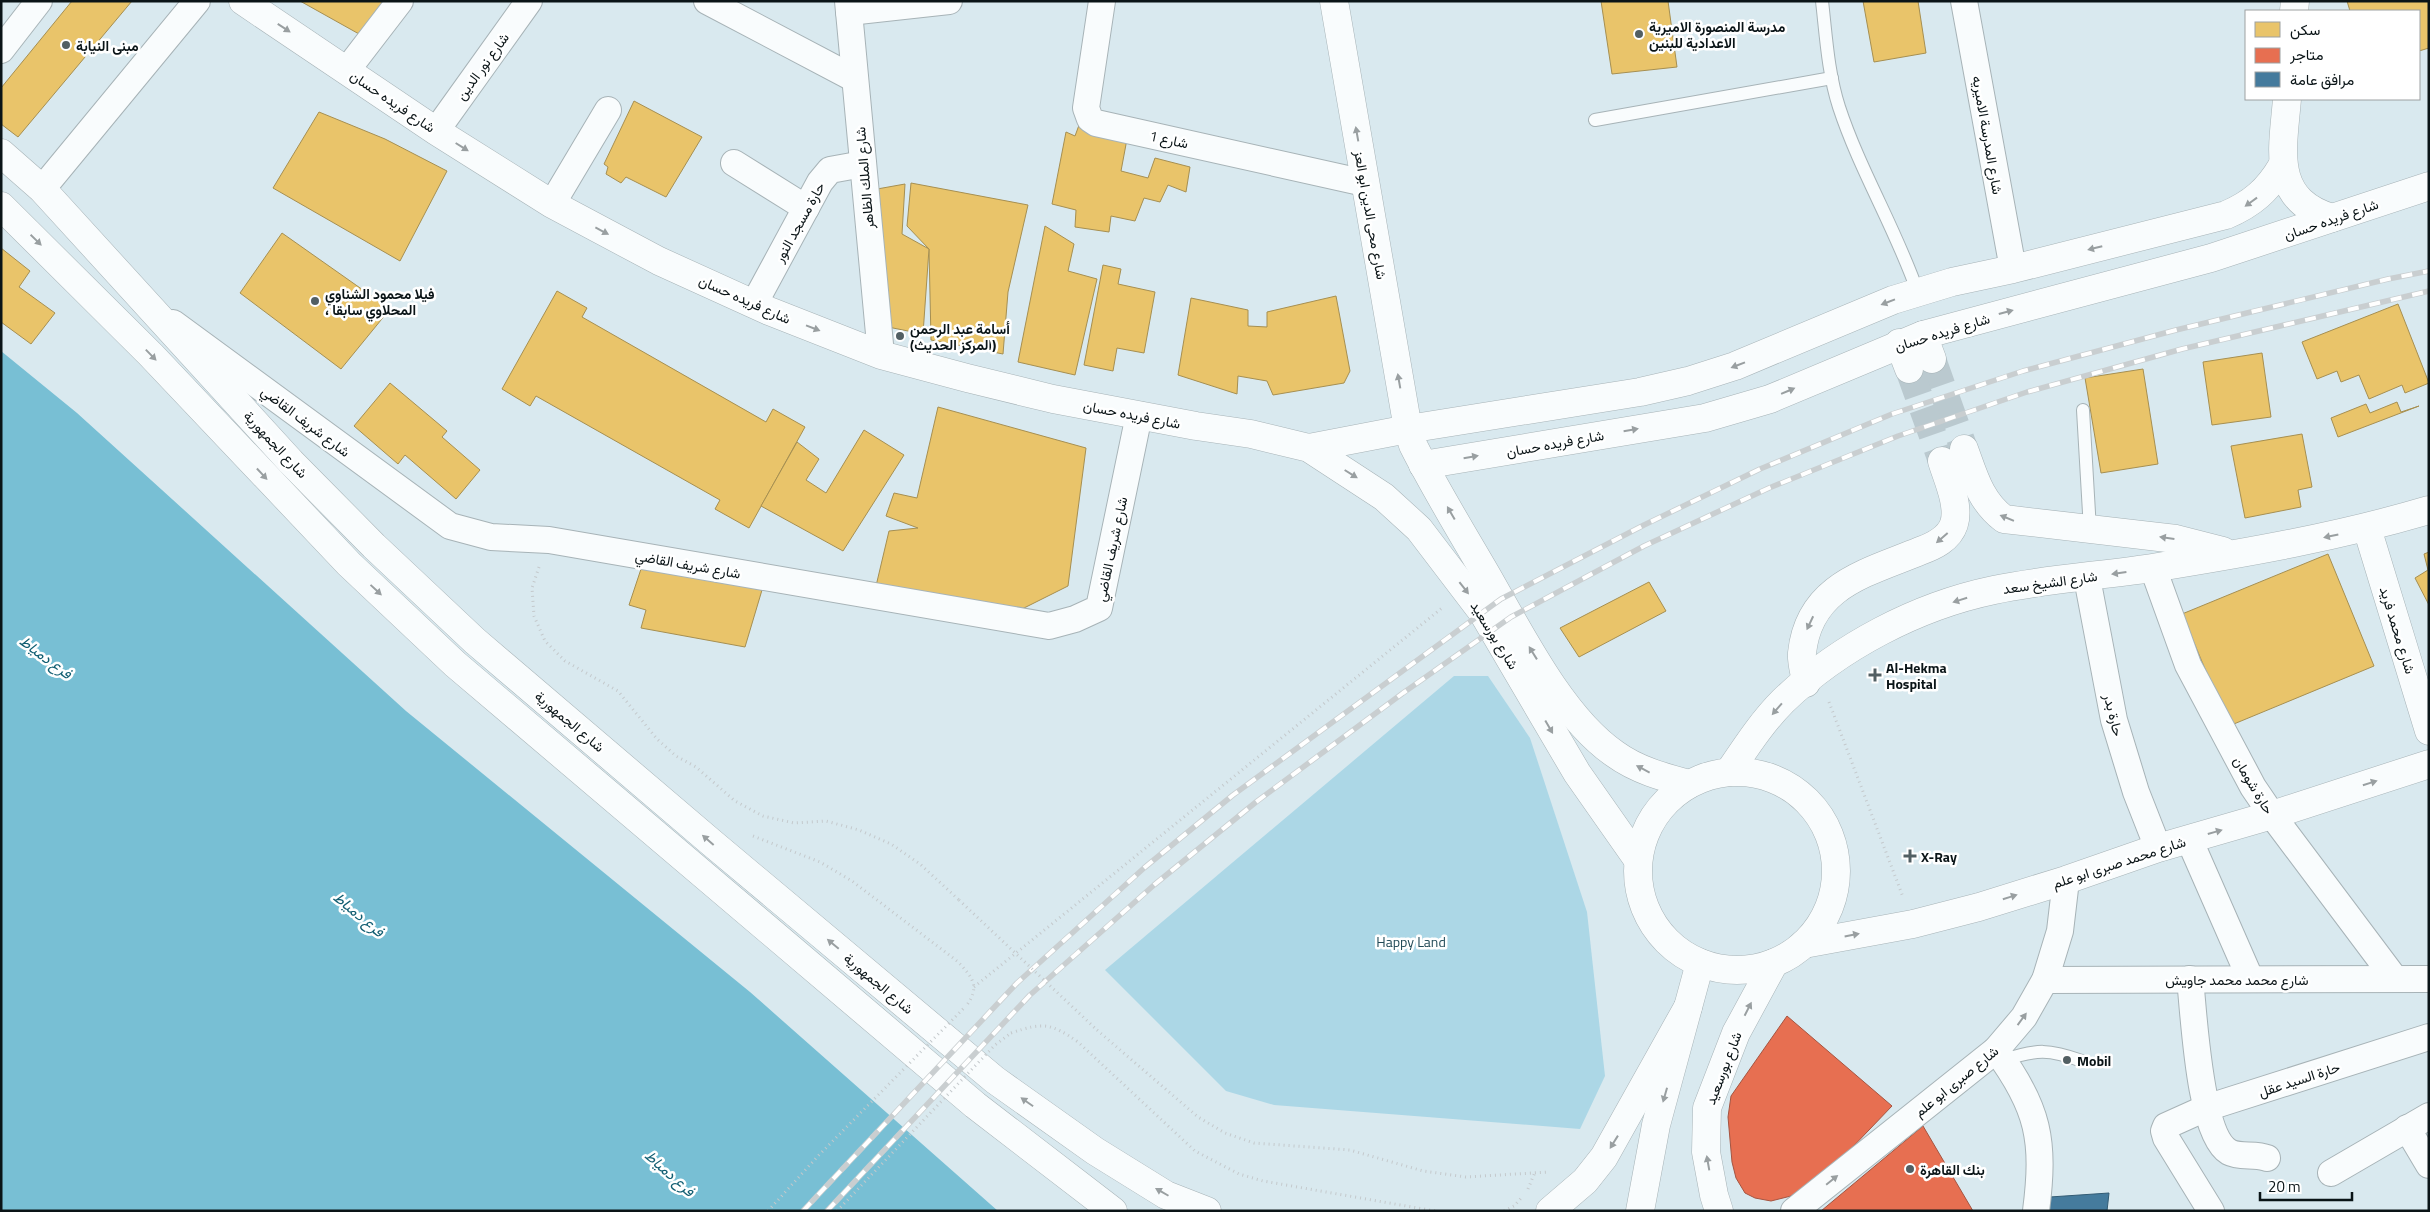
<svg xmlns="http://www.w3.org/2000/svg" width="2430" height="1212" viewBox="0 0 2430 1212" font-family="'Titillium Web',Vazirmatn,sans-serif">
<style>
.green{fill:#acd7e6}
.water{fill:#78bfd4}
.homes{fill:#e9c46a;stroke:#a68f51}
.shops{fill:#e76f51;stroke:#a55440}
.public{fill:#457b9d;stroke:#335c75}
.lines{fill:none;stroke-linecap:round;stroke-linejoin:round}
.secondary-tunnel{stroke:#bac9cf;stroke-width:28;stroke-dasharray:28 14;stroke-linecap:butt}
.service-casing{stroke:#a7b3b7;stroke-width:14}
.minor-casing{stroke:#a7b3b7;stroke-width:28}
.tertiary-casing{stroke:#a7b3b7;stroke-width:29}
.secondary-casing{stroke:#a7b3b7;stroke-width:29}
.primary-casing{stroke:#a7b3b7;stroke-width:29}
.path{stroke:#c4c9cc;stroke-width:3;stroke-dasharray:1 4;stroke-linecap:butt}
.service{stroke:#f9fcfd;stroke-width:12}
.minor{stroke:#f9fcfd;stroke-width:26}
.tertiary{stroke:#f9fcfd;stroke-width:28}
.secondary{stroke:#f9fcfd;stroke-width:28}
.primary{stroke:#f9fcfd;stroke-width:28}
.rail-casing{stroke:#c9ced0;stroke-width:5.5}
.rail{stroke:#fff;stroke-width:4;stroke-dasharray:11;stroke-linecap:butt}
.path-bridge{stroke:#c4c9cc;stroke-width:3;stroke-dasharray:1 4;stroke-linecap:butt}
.oneway{fill:#999fa1}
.poi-dot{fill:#525f63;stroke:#fff;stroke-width:2}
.labels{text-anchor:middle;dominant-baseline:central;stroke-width:5;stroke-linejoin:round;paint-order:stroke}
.poi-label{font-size:14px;font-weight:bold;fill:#0a1417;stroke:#fff;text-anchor:start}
.street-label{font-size:14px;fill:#0a1417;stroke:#fff}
.park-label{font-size:14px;fill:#214a57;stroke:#fff}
.water-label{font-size:15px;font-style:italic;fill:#115e72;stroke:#fff}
</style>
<rect width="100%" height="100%" fill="#d9e9ef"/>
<polygon class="green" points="1454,676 1488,676 1530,738 1587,912 1605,1076 1580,1129 1274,1105 1226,1091 1105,970"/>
<polygon class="water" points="1,351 77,413 406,711 750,992 998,1211 1,1211"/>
<g class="homes">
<polygon points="72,1 132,1 18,137 1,124 1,88"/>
<polygon points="300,1 392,1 368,39"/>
<polygon points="1601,1 1668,1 1677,67 1612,74"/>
<polygon points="1863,1 1918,1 1926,53 1874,62"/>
<polygon points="2347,1 2429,1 2429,48 2419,51 2419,11 2350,11"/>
<polygon points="634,101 702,137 666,197 626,177 621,183 606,174 608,167 604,164"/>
<polygon points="319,112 385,139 447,171 400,261 273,188"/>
<polygon points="1082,117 1127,139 1121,171 1148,178 1155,158 1190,167 1186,192 1168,185 1160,202 1144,198 1135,221 1111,216 1109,232 1075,227 1076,210 1052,204 1066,132 1075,136"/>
<polygon points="911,183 1028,205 1008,292 1003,354 931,340 929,249 907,226"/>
<polygon points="905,184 902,234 929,249 923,334 878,325 866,191"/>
<polygon points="1045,226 1074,244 1068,271 1097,279 1075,375 1018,362"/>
<polygon points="282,233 390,309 341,369 240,293"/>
<polygon points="1,248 30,271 19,287 55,313 31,344 1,322"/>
<polygon points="1103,265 1121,269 1118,284 1155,292 1144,353 1117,348 1113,371 1084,365"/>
<polygon points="557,291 587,308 582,317 766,422 773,409 805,427 749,528 715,509 720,500 536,396 530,406 502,389"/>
<polygon points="1336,296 1350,371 1344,383 1273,395 1267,381 1238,376 1237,394 1178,375 1191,298 1248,310 1248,326 1267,327 1267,312"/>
<polygon points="2398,304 2429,383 2405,393 2402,385 2369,399 2359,375 2341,382 2337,371 2317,379 2302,342"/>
<polygon points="2262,353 2271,417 2212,425 2203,362"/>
<polygon points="2143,369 2158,464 2101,473 2085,378"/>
<polygon points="390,383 447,431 442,437 480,470 456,499 405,455 398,464 354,426"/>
<polygon points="2397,402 2401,412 2419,406 2338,437 2331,418 2366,404 2370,413"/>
<polygon points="938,407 1086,448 1068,586 1018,611 876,586 889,531 918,528 886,516 894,493 917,498"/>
<polygon points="864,430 904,455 843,551 761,506 797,442 819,459 806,480 826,493"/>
<polygon points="2302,434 2312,487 2298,490 2301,507 2245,518 2231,446"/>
<polygon points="2429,552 2429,605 2415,578 2428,570 2424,554"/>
<polygon points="2328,554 2374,666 2229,726 2182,614"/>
<polygon points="642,566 762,590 745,647 641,628 646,610 629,605"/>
<polygon points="1649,582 1666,611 1579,657 1560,628"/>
</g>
<g class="shops">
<polygon points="1787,1016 1892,1106 1822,1179 1791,1196 1771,1201 1755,1198 1745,1193 1736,1178 1732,1162 1728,1117 1731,1096"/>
<polygon points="1923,1126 1973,1211 1821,1211"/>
</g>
<polygon class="public" points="2109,1193 2107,1211 2049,1211 2050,1197"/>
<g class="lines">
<g class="secondary-tunnel">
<polyline points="1932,359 1964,449"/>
<polyline points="1909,369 1942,461"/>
</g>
<defs>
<g id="service">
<path d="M1822 1C1826 36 1828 73 1839 107 1860 171 1896 229 1918 293"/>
<polyline points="1595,120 1832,78"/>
<polyline points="2083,410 2090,530"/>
<path d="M2004 1060C2037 1049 2049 1049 2082 1061"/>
</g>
<g id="minor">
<polyline points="707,1 855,79"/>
<polyline points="848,1 881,355"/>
<polyline points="1102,1 1086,108 1090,119 1096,123 1365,183"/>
<polyline points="1964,1 2013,269"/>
<polyline points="849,12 949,1"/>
<polyline points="1,50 39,1"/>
<polyline points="347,70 400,1"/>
<polyline points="436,131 529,1"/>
<polyline points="734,163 806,208"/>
<polyline points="42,189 197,1"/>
<polyline points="552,204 608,110"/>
<polyline points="754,304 820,182 830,170 863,164"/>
<polyline points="173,323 450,526 491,537 549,540 1049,626 1075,619 1099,608 1139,415"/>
<polyline points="2153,568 2188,665 2253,787 2272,815 2395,979"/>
<polyline points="2087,578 2114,720 2136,792 2158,848"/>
<polyline points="2189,839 2250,978"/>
<path d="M2190 979C2194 1014 2199 1135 2229 1152 2240 1158 2255 1153 2267 1158"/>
<polyline points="2045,980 2429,979"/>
<path d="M1996 1050C2039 1108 2045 1141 2036 1211"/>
<polyline points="2407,1128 2429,1165"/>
<polyline points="2331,1173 2429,1116"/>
<polyline points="1794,1211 1996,1050 2024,1017 2045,980 2060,931 2066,880"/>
<polyline points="2211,1211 2166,1138 2164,1131 2166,1126 2206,1108 2429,1037"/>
</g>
<polyline id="tertiary" points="2367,528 2429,731"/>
<g id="secondary">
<polyline points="243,1 436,131 552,204 659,261 769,311 881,355 967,378 1053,399 1196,426 1251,434 1309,448 1384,497 1419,529 1483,613 1577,773 1638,860"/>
<path d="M1334 1 1408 429 1413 445C1435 489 1461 531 1486 574 1519 631 1561 717 1615 754 1637 770 1663 777 1689 784"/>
<polyline points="2294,11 2295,1"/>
<path d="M2287 99C2283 149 2270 199 2332 218"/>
<polyline points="1923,335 1932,359"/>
<polyline points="1899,343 1909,369"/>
<path d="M1309 448 1408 429 1640 392 1688 381 1735 366 1893 300 1952 282 2013 269 2226 215C2252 204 2268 190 2282 166"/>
<path d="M1964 449C1974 476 1980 501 2004 519L2176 539 2223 551"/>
<polyline points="1423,465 1705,418 1770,399 1923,335 2211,258 2429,186"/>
<path d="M1806 683C1805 673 1801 662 1802 653 1809 585 1867 573 1920 551 1934 546 1949 539 1954 524 1960 505 1947 478 1942 461"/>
<path d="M1729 772C1746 747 1762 722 1783 701 1839 647 1917 606 1994 590 2046 579 2099 576 2152 568 2245 553 2338 537 2429 510"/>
<circle cx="1737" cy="871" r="99"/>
<polyline points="1804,944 1913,924 1979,907 2066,880 2158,848 2272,815 2429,764"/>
<polyline points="1640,1211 1656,1125 1700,963"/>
<polyline points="1719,1211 1714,1195 1706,1152 1707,1108 1736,1033 1774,963"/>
</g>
<g id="primary">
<polyline points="1,153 42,189 291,462 374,546 475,641 712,843 995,1080 1095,1151 1166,1195 1207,1211"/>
<polyline points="1,206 151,355 349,564 455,664 975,1105 1113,1211"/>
<polyline points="1550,1211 1585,1181 1604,1157 1688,1007"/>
</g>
</defs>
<use href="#service" class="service-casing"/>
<use href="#minor" class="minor-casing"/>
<use href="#tertiary" class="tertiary-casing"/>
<use href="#secondary" class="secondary-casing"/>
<use href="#primary" class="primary-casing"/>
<g class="path">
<polyline points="539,567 532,588 534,616 545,641 565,661 618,691 657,739 676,756 696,767 735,801 763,816 794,823 826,821 859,830 891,844 920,864 959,900"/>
<polyline points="1829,702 1903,897"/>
<path d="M753 836 820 862 852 881 957 961C972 976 981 987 966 1006"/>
<polyline points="974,987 1442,608"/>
<polyline points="1097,1030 1198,1117 1225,1133 1254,1143 1350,1150 1423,1171 1466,1177 1549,1172"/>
<path d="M1011 1033C1043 1022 1051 1023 1078 1042L1195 1151 1239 1174 1263 1181 1435 1211"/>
<polyline points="1528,1189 1535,1172"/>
<polyline points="1504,1211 1514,1206 1523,1196"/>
</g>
<use href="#service" class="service"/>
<use href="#minor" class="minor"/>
<use href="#tertiary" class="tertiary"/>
<use href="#secondary" class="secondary"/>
<use href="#primary" class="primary"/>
<defs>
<g id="rail">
<polyline points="803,1211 1017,983 1144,868 1233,795 1501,599 1644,525 1760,469 1892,414 2023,371 2176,330 2388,279 2429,271"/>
<polyline points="827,1211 1030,995 1154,885 1256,802 1403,693 1511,617 1644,546 1769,488 1898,436 2027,392 2182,349 2429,291"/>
</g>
</defs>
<use href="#rail" class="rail-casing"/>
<use href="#rail" class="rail"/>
<g class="path-bridge">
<polyline points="959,900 1097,1030"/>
<polyline points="768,1211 818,1156 966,1006"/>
<polyline points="837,1211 995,1045 1011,1033"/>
</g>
</g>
<defs><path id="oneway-solid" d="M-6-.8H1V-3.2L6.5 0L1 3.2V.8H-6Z" transform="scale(1.25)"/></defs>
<g class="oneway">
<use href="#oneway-solid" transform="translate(284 28) rotate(33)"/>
<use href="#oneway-solid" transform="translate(1357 134) rotate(-100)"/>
<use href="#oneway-solid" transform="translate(462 147) rotate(32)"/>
<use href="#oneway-solid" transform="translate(2251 202) rotate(144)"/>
<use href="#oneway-solid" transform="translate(602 231) rotate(28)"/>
<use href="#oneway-solid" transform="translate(36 240) rotate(44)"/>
<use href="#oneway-solid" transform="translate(2095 248) rotate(166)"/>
<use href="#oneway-solid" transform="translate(1888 302) rotate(159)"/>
<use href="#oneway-solid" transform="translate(2006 312) rotate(-15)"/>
<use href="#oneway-solid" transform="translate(813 328) rotate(21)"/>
<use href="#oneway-solid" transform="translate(151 355) rotate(46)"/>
<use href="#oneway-solid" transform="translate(1738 365) rotate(159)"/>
<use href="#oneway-solid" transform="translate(1399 381) rotate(-100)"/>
<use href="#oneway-solid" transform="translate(1788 391) rotate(-23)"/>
<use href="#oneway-solid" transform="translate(1631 430) rotate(-10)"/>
<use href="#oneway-solid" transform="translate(1471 457) rotate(-10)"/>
<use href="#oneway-solid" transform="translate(262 474) rotate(47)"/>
<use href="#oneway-solid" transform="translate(1351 474) rotate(32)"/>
<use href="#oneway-solid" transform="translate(1451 513) rotate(-120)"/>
<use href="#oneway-solid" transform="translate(2007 518) rotate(-158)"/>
<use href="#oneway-solid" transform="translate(2331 536) rotate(168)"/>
<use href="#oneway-solid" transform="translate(1942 538) rotate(139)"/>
<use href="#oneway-solid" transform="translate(2167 538) rotate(-172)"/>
<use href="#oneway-solid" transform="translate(2119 573) rotate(172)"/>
<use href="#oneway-solid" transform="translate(1464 588) rotate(52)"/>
<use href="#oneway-solid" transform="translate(376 590) rotate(43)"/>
<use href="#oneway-solid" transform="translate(1960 600) rotate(163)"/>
<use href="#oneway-solid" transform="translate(1810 623) rotate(115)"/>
<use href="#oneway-solid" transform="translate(1533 653) rotate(-122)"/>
<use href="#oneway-solid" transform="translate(1777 709) rotate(131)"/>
<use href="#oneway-solid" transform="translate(1549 727) rotate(60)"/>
<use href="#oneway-solid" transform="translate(1643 769) rotate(-152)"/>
<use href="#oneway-solid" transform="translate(2370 783) rotate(-18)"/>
<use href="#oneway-solid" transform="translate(2215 832) rotate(-16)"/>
<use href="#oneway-solid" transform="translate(708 840) rotate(-139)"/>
<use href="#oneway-solid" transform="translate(2010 897) rotate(-17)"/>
<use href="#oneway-solid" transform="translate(1852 935) rotate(-11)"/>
<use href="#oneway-solid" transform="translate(833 944) rotate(-140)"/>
<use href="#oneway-solid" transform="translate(1748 1009) rotate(-63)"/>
<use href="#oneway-solid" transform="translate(2022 1019) rotate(-54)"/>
<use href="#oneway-solid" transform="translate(1665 1095) rotate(106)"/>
<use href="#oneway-solid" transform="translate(1027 1102) rotate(-145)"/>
<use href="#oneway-solid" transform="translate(1614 1142) rotate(122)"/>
<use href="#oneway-solid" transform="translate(1708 1163) rotate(-100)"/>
<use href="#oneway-solid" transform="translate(1832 1180) rotate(-39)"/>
<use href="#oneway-solid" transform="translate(1162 1192) rotate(-150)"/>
</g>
<g class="poi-dot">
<circle cx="1639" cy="34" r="5"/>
<circle cx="66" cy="45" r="5"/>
<circle cx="315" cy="301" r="5"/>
<circle cx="900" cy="336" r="5"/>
<path d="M1872.5 667.5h5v5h5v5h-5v5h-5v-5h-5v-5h5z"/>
<path d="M1907.5 848.5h5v5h5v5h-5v5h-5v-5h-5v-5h5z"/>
<circle cx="2067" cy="1060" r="5"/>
<circle cx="1910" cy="1169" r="5"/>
</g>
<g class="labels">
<g class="poi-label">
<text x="1649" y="26">مدرسة المنصورة الاميرية<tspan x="1649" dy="16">الاعدادية للبنين</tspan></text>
<text x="76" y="45">مبنى النيابة</text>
<text x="325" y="293">فيلا محمود الشناوي<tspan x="325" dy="16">، المحلاوي سابقا</tspan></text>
<text x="910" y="328">أسامة عبد الرحمن<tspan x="910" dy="16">(المركز الحديث)</tspan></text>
<text x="1886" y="667">Al-Hekma<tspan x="1886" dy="16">Hospital</tspan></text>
<text x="1921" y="856">X-Ray</text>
<text x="2077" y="1060">Mobil</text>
<text x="1920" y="1169">بنك القاهرة</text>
</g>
<g class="street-label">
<text transform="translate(482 66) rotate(-54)">شارع نور الدين</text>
<text transform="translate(393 101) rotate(34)">شارع فريده حسان</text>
<text transform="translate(1988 135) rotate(80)">شارع المدرسة الاميريه</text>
<text transform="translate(1169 139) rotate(12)">شارع 1</text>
<text transform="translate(864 178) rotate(-95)">شارع الملك الظاهر</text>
<text transform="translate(1371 215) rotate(80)">شارع محى الدين ابو العز</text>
<text transform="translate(2331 219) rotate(-19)">شارع فريده حسان</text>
<text transform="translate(799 222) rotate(-61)">حارة مسجد النور</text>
<text transform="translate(745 299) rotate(24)">شارع فريده حسان</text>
<text transform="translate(1942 332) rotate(-17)">شارع فريده حسان</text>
<text transform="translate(1132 414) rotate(11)">شارع فريده حسان</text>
<text transform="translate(306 421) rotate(37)">شارع شريف القاضي</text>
<text transform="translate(1555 443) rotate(-10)">شارع فريده حسان</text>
<text transform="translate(276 444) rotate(47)">شارع الجمهورية</text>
<text transform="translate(1111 549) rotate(-78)">شارع شريف القاضي</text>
<text transform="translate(688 564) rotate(10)">شارع شريف القاضي</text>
<text transform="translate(2050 582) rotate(-8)">شارع الشيخ سعد</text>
<text transform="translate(2398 630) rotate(73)">شارع محمد فريد</text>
<text transform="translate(1495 635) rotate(58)">شارع بورسعيد</text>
<text transform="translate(2114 715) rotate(76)">حارة بدر</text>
<text transform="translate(570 721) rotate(40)">شارع الجمهورية</text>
<text transform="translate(2254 785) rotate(59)">حارة شومان</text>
<text transform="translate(2119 862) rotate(-18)">شارع محمد صبرى ابو علم</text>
<text x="2237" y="979">شارع محمد محمد جاويش</text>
<text transform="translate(879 983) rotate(40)">شارع الجمهورية</text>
<text transform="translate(1723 1068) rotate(-69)">شارع بورسعيد</text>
<text transform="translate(2299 1079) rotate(-18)">حارة السيد عقل</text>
<text transform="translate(1956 1081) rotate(-39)">شارع صبرى ابو علم</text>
</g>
<g class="park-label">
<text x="1411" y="941">Happy Land</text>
</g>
<g class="water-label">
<text transform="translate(46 657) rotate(37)">فرع دمياط</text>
<text transform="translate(359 914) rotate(40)">فرع دمياط</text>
<text transform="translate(670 1173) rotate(42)">فرع دمياط</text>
</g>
</g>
<rect width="2430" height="1212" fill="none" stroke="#0a1417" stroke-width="5"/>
<rect x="2245" y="10" width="175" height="90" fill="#ffffff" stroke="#9da1a2"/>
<rect x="2255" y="22" width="25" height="15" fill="#e9c46a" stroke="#9da1a2"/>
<text x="2290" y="35" font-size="15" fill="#0a1417">سكن</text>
<rect x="2255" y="48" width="25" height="15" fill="#e76f51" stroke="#9da1a2"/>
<text x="2290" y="60" font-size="15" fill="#0a1417">متاجر</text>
<rect x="2255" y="72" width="25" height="15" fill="#457b9d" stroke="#9da1a2"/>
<text x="2290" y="85" font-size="15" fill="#0a1417">مرافق عامة</text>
<path d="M2260 1192v8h92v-8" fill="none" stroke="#0a1417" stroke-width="2.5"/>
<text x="2268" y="1192" font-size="15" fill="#0a1417" stroke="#ffffff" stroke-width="4" paint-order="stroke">20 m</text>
</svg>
